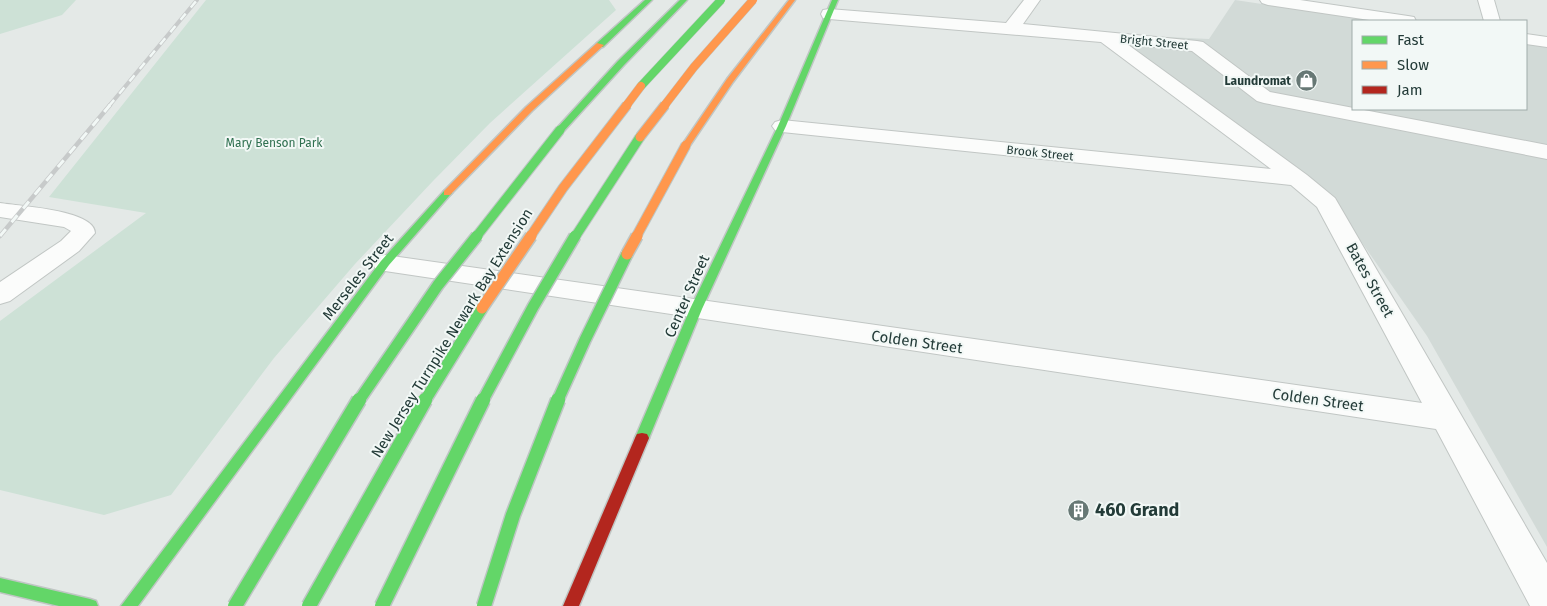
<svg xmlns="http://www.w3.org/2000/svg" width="1547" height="606" viewBox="0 0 1547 606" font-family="'Fira Sans',sans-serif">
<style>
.built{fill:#d2dad7}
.green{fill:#cde1d6}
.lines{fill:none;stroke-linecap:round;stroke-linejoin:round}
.street-casing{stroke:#c1c6c4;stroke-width:2}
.fast-casing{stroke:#c0c6c4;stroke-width:3}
.slow-casing{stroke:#c0c6c4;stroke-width:3}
.jam-casing{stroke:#c0c6c4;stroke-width:3}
.street{fill:#fbfcfb;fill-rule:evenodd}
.fast{fill:#63d668;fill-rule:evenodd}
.slow{fill:#ff974d;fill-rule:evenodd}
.jam{fill:#b3261e;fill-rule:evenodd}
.rail-far1-casing{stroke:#c7caca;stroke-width:4}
.rail-casing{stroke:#c7caca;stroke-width:4.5}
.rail-far1{stroke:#f2f8f6;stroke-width:2.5;stroke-dasharray:8;stroke-linecap:butt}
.rail{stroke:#f2f8f6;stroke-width:3;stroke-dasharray:9;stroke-linecap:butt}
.fast-bridge-far3-casing{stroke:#bdc5c3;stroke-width:9;stroke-linecap:butt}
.fast-bridge-far2-casing{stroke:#bdc5c3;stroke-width:11;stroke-linecap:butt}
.fast-bridge-far1-casing{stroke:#bdc5c3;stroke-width:14;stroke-linecap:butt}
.fast-bridge-casing{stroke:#bdc5c3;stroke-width:17;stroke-linecap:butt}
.slow-bridge-far2-casing{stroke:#bdc5c3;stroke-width:9;stroke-linecap:butt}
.slow-bridge-far1-casing{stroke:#bdc5c3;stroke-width:11;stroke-linecap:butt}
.slow-bridge-casing{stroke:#bdc5c3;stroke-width:14;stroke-linecap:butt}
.fast-bridge-far3{stroke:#63d668;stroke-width:8}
.fast-bridge-far2{stroke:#63d668;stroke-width:9}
.fast-bridge-far1{stroke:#63d668;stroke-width:11}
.fast-bridge{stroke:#63d668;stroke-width:14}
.slow-bridge-far2{stroke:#ff974d;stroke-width:8}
.slow-bridge-far1{stroke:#ff974d;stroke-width:9}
.slow-bridge{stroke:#ff974d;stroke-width:11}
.labels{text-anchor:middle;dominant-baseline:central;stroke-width:4;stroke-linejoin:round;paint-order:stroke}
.far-street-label{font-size:12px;fill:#233b38;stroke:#f2f8f6}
.far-poi-label{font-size:12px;font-weight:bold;fill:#233b38;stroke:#f2f8f6;text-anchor:end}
.far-park-label{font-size:12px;fill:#2f7050;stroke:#f2f8f6}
.street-label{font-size:15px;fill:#233b38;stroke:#f2f8f6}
.near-poi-label{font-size:18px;font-weight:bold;fill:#233b38;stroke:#f2f8f6;text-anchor:start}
</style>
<rect width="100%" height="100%" fill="#e4e9e7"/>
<polygon class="built" points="1235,0 1374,21 1353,21 1353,109 1526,109 1526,44 1547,47 1547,547 1427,336 1333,201 1102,34 1209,39"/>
<g class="green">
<polygon points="0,0 76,0 62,15 0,34"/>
<polygon points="206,0 609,0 616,10 490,123 433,181 355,264 274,358 171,495 104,515 0,490 0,321 146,213 49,197"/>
</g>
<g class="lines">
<defs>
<g id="street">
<polygon points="1024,0 1040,0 1023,24 1197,41 1203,42 1270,92 1547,145 1547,159 1264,103 1257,101 1192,51 1127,44 1307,175 1335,198 1547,563 1547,606 1530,606 1436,429 385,271 376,269 372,263 376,257 385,255 1422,403 1317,207 1291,185 782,132 775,130 772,126 775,122 782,120 1271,169 1101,42 829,19 823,18 821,14 823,10 829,9 1006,23"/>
<polygon points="1260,0 1300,0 1408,16 1414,17 1416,21 1376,21 1268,5 1262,3"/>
<polygon points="1478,0 1494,0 1500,21 1484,21"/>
<polygon points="1526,34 1547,37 1547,47 1526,44"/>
<path d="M0 203C19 206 95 210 95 233L79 251 10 301 0 304V282L61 241 71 231 64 227 0 217Z"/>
</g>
<g id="fast">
<polygon points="645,0 652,0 603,47 597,47 597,43"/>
<polygon points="680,0 687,0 624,65 563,132 557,132 557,128 618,61"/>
<polygon points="832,0 838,0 786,126 702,309 649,438 647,442 642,443 637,442 635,438 690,309 778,126"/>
<polygon points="447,190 452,193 450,195 389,265 138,606 121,606 381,261 444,191"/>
<polygon points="0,578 90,599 96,601 98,606 59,606 0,592"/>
</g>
<g id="slow">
<polygon points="789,0 795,0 733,82 689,147 683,147 682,145 727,79"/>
<polygon points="597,43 604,45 532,111 450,195 444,195 444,191 526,107"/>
</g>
<polygon id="jam" points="642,433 647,434 649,438 579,606 563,606 635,438 637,434"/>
</defs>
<use href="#street" class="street-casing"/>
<use href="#fast" class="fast-casing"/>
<use href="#slow" class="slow-casing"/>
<use href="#jam" class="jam-casing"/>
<use href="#street" class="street"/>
<use href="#fast" class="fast"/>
<use href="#slow" class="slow"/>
<use href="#jam" class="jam"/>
<defs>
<polyline id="rail-far1" points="109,106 197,0"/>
<polyline id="rail" points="0,236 110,105"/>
</defs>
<use href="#rail-far1" class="rail-far1-casing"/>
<use href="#rail" class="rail-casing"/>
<use href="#rail-far1" class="rail-far1"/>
<use href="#rail" class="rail"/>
<defs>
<polyline id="fast-bridge-far3" points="641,86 721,0"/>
<g id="fast-bridge-far2">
<polyline points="476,237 560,130"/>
<polyline points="575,237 640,137"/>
</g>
<g id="fast-bridge-far1">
<polyline points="358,402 438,285 477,236"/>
<polyline points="424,402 482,308"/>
<polyline points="482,402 533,307 575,236"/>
<polyline points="557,402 585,340 627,254"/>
</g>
<g id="fast-bridge">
<polyline points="235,606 359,400"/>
<polyline points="309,606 425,400"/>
<polyline points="382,606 483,400"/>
<polyline points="484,606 513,515 558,400"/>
</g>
<g id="slow-bridge-far2">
<polyline points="626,106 641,86"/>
<polyline points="664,106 694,67 753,0"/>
</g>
<g id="slow-bridge-far1">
<polyline points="640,137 665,105"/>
<polyline points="530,237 563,188 627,105"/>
<polyline points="636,237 686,145"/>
</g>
<g id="slow-bridge">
<polyline points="627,254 637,236"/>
<polyline points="482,308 531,236"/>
</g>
</defs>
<use href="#fast-bridge-far3" class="fast-bridge-far3-casing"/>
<use href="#fast-bridge-far2" class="fast-bridge-far2-casing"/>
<use href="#fast-bridge-far1" class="fast-bridge-far1-casing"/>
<use href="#fast-bridge" class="fast-bridge-casing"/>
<use href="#slow-bridge-far2" class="slow-bridge-far2-casing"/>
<use href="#slow-bridge-far1" class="slow-bridge-far1-casing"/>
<use href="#slow-bridge" class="slow-bridge-casing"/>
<use href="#fast-bridge-far3" class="fast-bridge-far3"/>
<use href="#fast-bridge-far2" class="fast-bridge-far2"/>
<use href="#fast-bridge-far1" class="fast-bridge-far1"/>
<use href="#fast-bridge" class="fast-bridge"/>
<use href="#slow-bridge-far2" class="slow-bridge-far2"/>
<use href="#slow-bridge-far1" class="slow-bridge-far1"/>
<use href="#slow-bridge" class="slow-bridge"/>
</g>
<defs>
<symbol id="shop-disc" viewBox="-11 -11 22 22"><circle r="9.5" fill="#677875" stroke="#f2f8f6"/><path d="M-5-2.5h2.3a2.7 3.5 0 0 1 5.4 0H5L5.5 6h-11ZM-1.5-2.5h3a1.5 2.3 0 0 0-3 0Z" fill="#fff"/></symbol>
<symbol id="building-disc" viewBox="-11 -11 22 22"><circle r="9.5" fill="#677875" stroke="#f2f8f6"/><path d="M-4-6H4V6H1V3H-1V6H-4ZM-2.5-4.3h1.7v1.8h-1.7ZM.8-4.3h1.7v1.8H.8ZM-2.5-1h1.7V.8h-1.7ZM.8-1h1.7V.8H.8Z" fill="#fff"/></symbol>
</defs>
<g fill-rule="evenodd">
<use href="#shop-disc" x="1294" y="68" width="25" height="25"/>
<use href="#building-disc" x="1066" y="498" width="25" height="25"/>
</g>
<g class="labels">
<g class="far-street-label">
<text transform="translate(1154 42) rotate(6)">Bright Street</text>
<text transform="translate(1040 153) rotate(6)">Brook Street</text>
</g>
<g class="far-poi-label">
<text x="1291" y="81">Laundromat</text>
</g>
<g class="far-park-label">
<text x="274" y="143">Mary Benson Park</text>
</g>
<g class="street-label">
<text transform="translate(358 277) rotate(-52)">Merseles Street</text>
<text transform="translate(1370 280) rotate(61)">Bates Street</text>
<text transform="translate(687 296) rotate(-66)">Center Street</text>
<text transform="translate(452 333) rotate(-58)">New Jersey Turnpike Newark Bay Extension</text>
<text transform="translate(917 342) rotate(8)">Colden Street</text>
<text transform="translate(1318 400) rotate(8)">Colden Street</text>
</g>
<g class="near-poi-label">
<text x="1095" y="510">460 Grand</text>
</g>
</g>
<rect x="1352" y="20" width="175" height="90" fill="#f2f8f6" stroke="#9facaa"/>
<rect x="1362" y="36" width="25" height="8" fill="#63d668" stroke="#9facaa"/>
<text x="1397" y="45" font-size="15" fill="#233b38">Fast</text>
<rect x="1362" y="61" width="25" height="8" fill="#ff974d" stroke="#9facaa"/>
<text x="1397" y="70" font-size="15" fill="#233b38">Slow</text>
<rect x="1362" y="86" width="25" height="8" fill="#b3261e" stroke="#9facaa"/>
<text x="1397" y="95" font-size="15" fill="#233b38">Jam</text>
</svg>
